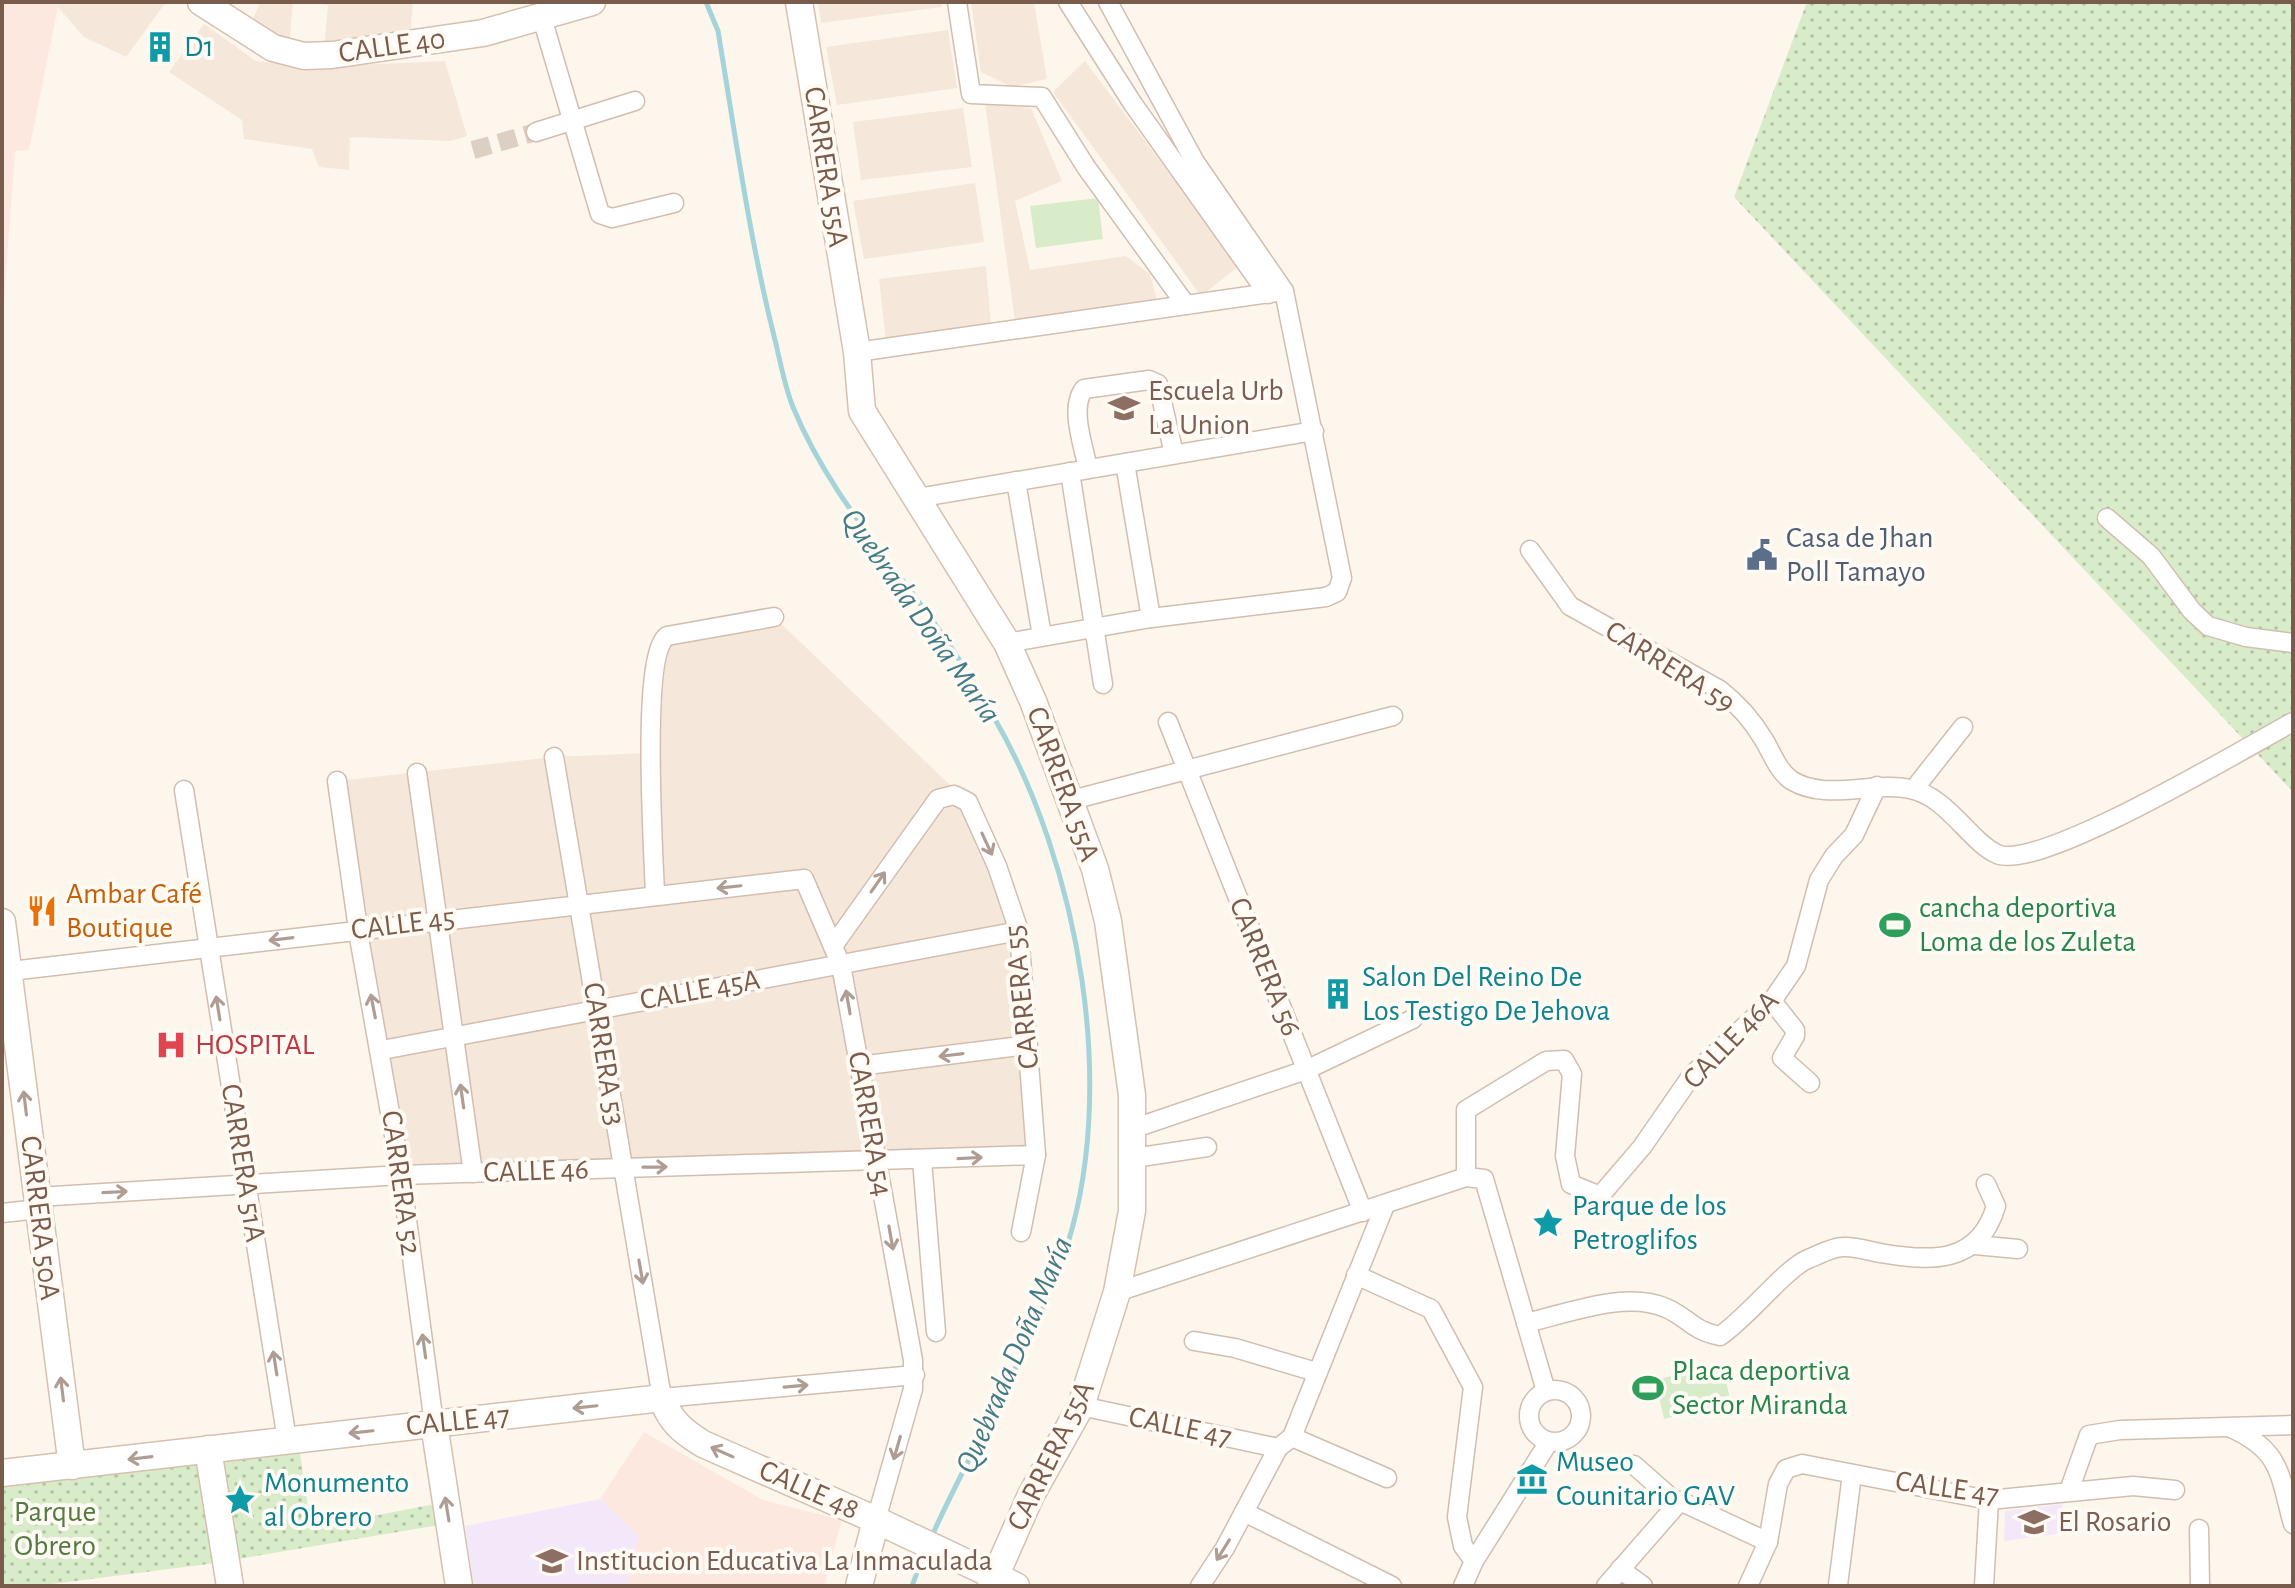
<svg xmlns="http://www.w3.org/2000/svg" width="2295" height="1588" viewBox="0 0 2295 1588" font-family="'Alegreya Sans',sans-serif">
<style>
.residential{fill:#f5e8da}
.commercial{fill:#fde8e0}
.education{fill:#f3e8fa}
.grass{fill:#d8ecc9}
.park{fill:url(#park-dots)}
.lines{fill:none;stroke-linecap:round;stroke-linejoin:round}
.stream{stroke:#a5d3da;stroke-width:5}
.street-tunnel{stroke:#dcd0c4;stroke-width:18;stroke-dasharray:18 9;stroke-linecap:butt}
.street-casing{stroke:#d1beb0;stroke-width:21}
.secondary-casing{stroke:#d6c0b0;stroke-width:29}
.street{stroke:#fff;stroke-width:18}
.secondary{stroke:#fff;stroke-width:26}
.oneway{stroke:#af9d94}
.labels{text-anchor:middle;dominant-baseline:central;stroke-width:8;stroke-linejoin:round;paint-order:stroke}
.street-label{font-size:30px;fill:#7a5c4d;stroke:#fffaf3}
.culture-label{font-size:30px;fill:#0d838f;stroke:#fffaf3;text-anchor:start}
.education-label{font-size:30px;fill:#785e54;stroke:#fffaf3;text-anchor:start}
.service-label{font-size:30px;fill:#4e5e75;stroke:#fffaf3;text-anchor:start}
.food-label{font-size:30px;fill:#c56008;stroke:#fffaf3;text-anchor:start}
.leisure-label{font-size:30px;fill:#27864d;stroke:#fffaf3;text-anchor:start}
.health-label{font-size:30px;fill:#be3a42;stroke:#fffaf3;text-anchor:start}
.park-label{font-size:30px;fill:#537a41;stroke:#fffaf3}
.water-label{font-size:32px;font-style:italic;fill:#437c86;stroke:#fffaf3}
</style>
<defs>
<pattern id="park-dots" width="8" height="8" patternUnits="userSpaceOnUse" patternTransform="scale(2)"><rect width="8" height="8" fill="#d8ecc9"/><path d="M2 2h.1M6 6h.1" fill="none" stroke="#b4c2a5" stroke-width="1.8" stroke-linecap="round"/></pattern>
</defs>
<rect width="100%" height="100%" fill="#fdf6ec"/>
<g class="residential">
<polygon points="59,2 166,2 126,57 84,37 58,7"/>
<polygon points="260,2 293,2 289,46 249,29"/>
<polygon points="303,2 413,2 410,38 324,49 328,5"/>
<polygon points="818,2 941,2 942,7 821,23"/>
<polygon points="971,2 1034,2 1047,79 1012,87 981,72"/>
<polygon points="204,24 256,61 314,67 445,61 467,136 451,141 350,137 349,170 319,167 312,149 244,139 242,120 169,72"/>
<polygon points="948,30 957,88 837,105 826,47"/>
<polygon points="1085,61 1239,266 1201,296 1053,92"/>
<polygon points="985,103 1031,108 1062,181 1015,201 1030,270 1126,256 1150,274 1157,301 1015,321"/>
<polygon points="963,108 972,167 861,180 853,122"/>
<polygon points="975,183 984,242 864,259 853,201"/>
<polygon points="986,266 991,326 886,341 879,279"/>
<polygon points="774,617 968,802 1019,931 1036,1155 401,1175 337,781 554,757 649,753 660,641"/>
</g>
<g class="commercial">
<polygon points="2,2 59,2 29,150 15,151 2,328"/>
<polygon points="644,1432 763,1500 842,1520 824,1586 627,1586 639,1536 600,1499"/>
</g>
<g class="education">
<polygon points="600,1499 639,1536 627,1586 474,1586 465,1526"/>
<polygon points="2062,1504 2064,1533 2004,1541 2005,1511"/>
</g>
<g class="grass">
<polygon points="1098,198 1103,239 1036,248 1030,206"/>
<polygon points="1722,1364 1731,1403 1664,1419 1655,1380"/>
</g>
<g class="park">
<polygon points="1807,2 2293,2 2293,792 1734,197"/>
<polygon points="299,1447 311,1528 440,1503 445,1524 208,1564 36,1586 2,1586 2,1482"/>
</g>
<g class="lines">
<g class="stream">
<path d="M706 2 718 31C735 133 749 236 774 336 780 359 784 385 793 407 823 481 874 541 921 605 947 639 971 677 992 714 1079 862 1121 1093 1063 1258 1028 1356 973 1444 931 1538"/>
<polyline points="912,1586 925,1551"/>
</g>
<polyline class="street-tunnel" points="473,150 536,132"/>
<defs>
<g id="street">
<polyline points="957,2 971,94 1042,97 1086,167 1186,305"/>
<polyline points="1068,2 1133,104 1268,294"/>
<polyline points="542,18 600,214 612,218 674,203"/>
<polyline points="536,132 635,101"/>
<polyline points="857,352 1284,291"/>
<polyline points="1125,463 1151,618"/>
<path d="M1088 469C1084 447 1069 408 1084 389L1149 380 1158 384 1174 454"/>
<polyline points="1070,472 1103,684"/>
<polyline points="1016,481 1042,636"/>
<polyline points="917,498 1314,431"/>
<polyline points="2107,518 2151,556 2192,611 2208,626 2246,637 2293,643"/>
<path d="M1530 550 1570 606 1720 690C1738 704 1752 720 1764 740 1772 753 1778 771 1791 780 1826 802 1872 781 1910 789 1947 796 1970 842 1997 854 2038 873 2246 747 2293 722"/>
<polyline points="1007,643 1151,618 1326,597 1337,592 1342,578 1284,291 1195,162 1108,2"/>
<polyline points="1168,722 1363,1212"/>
<polyline points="554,757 662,1398 915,1375"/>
<polyline points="417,773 473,1173"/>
<polyline points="337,781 360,943 401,1175 434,1424"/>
<polyline points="1914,789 1963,727"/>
<polyline points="184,790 287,1440"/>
<polyline points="1068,801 1393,716"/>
<path d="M655 896C654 855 640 656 667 636L774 617"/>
<polyline points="833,946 938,799 954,795 968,802 997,866 1019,931 1036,1155 1021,1232"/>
<polyline points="2,972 804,879 841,965 913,1360 913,1389 876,1520"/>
<polyline points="1772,1001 1795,1030 1795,1036 1782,1058 1810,1083"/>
<polyline points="382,1050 1019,931"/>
<polyline points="859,1066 1028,1045"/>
<polyline points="1135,1128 1306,1070 1413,1019"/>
<polyline points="1134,1158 1207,1147"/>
<polyline points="922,1160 936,1332"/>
<polyline points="1466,1177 1466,1110 1546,1061 1564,1060 1572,1074 1565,1156 1571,1184 1600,1196 1642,1147 1692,1075 1772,1001 1796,966 1819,880 1834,856 1854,835 1877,786"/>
<polyline points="37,1197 401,1175 1036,1155"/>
<polyline points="2,1213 39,1209"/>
<polyline points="1975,1245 2018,1249"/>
<polyline points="1356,1275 1431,1309 1473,1387 1457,1517 1463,1546 1474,1561"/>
<polyline points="1117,1292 1466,1177 1484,1179 1546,1391"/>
<path d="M1526 1323C1566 1314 1626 1290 1666 1308 1689 1318 1691 1330 1720 1336 1747 1318 1786 1268 1808 1259 1818 1255 1833 1247 1843 1247 1855 1246 1869 1251 1880 1253 1932 1262 1979 1264 1996 1206L1986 1184"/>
<polyline points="1194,1341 1235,1348 1316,1372"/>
<circle cx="1555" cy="1416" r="26"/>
<polyline points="1081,1406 1278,1448"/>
<path d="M2231 1428C2282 1451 2279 1474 2293 1524"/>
<polyline points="1292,1437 1387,1478"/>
<polyline points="1634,1465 1677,1503"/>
<polyline points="2069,1491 2089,1435 2120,1430 2293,1425"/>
<polyline points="1244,1512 1392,1586"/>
<polyline points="2199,1529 2200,1586"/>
<polyline points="1620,1569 1643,1586"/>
<polyline points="1838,1585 1852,1474"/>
<polyline points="1200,1586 1225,1548 1278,1448 1292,1437 1385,1205"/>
<polyline points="1463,1586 1474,1561 1548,1443"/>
<polyline points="1606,1586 1680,1501 1768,1542"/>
<polyline points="1748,1586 1768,1542 1778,1484 1786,1469 1802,1464 1989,1500 2133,1486 2175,1490"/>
<polyline points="1984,1586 1989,1500"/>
</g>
<g id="secondary">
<polyline points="201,2 273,48 304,56 332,55 483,33 592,2"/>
<polyline points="799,2 857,352 862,411 1007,643 1033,701 1095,869 1108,921 1132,1095 1132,1211 1117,1292 1081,1406 1031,1495 991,1586"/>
<polyline points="2,922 72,1466"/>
<polyline points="434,1424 459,1586"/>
<polyline points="208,1449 230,1586"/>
<path d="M2 1473 662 1398C670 1421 682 1431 703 1444L876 1520 1016 1586"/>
<polyline points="859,1586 876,1520"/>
</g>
</defs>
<use href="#street" class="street-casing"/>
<use href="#secondary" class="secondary-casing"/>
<use href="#street" class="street"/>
<use href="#secondary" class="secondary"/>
</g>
<defs><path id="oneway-shaft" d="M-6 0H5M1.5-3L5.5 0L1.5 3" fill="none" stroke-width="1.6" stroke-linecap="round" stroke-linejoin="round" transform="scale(2)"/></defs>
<g class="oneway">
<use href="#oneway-shaft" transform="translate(987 844) rotate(65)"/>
<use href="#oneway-shaft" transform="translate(878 882) rotate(-55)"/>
<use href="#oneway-shaft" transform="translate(729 887) rotate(174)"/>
<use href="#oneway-shaft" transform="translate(281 939) rotate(173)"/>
<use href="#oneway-shaft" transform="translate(848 1002) rotate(-100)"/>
<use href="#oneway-shaft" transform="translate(373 1006) rotate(-101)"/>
<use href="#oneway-shaft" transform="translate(218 1008) rotate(-99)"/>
<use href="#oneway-shaft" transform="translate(951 1055) rotate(173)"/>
<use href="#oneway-shaft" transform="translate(462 1096) rotate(-98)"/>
<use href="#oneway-shaft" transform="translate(25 1103) rotate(-97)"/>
<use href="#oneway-shaft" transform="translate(970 1158) rotate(-3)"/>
<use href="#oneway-shaft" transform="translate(655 1167) rotate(-1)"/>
<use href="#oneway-shaft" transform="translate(115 1192) rotate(-3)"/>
<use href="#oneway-shaft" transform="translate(891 1238) rotate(80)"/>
<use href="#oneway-shaft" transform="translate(641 1272) rotate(80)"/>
<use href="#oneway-shaft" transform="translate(424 1346) rotate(-98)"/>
<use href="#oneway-shaft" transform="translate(275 1363) rotate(-99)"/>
<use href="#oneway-shaft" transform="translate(796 1386) rotate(-5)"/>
<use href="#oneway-shaft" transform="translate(62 1389) rotate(-97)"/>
<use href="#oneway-shaft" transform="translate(585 1407) rotate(174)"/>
<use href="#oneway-shaft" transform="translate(361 1432) rotate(174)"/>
<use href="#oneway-shaft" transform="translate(897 1448) rotate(106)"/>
<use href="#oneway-shaft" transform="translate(722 1452) rotate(-156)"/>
<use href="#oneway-shaft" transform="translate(140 1458) rotate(173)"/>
<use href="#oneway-shaft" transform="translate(447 1509) rotate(-99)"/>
<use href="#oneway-shaft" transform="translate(1223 1550) rotate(122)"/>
</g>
<defs>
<symbol id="building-bare" viewBox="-9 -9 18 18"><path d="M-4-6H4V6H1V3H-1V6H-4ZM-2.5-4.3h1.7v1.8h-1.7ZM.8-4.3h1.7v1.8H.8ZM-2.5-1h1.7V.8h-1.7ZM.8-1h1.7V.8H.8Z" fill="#0f9aa8" stroke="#fffaf3" stroke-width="2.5" paint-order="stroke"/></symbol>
<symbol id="school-bare" viewBox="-9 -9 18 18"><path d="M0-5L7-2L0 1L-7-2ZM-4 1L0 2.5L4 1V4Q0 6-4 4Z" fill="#8d6e63" stroke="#fffaf3" stroke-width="2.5" paint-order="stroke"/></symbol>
<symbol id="civic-bare" viewBox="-9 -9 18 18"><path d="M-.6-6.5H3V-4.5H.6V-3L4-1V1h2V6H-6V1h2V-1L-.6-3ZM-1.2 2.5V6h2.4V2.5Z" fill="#5c6f8a" stroke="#fffaf3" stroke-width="2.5" paint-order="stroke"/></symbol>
<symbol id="restaurant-bare" viewBox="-9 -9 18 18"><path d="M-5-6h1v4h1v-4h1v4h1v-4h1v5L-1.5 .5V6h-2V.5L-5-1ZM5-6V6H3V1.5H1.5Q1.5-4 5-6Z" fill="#e8710a" stroke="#fffaf3" stroke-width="2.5" paint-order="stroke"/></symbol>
<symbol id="stadium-bare" viewBox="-9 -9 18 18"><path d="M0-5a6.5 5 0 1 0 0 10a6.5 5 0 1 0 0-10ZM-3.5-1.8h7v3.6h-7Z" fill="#2e9e5b" stroke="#fffaf3" stroke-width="2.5" paint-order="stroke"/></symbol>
<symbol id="hospital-bare" viewBox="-9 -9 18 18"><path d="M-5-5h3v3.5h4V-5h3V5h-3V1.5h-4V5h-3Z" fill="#e0444e" stroke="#fffaf3" stroke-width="2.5" paint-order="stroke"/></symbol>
<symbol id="sight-bare" viewBox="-9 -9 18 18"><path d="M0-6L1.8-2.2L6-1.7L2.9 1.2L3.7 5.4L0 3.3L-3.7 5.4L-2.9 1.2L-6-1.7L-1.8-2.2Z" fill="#0f9aa8" stroke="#fffaf3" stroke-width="2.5" paint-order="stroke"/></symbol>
<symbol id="museum-bare" viewBox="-9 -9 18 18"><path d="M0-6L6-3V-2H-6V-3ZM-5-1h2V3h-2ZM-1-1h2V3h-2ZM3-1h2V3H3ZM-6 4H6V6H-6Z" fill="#0f9aa8" stroke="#fffaf3" stroke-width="2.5" paint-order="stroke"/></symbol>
<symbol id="university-bare" viewBox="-9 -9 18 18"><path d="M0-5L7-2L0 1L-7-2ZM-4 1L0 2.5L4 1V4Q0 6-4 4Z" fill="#8d6e63" stroke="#fffaf3" stroke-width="2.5" paint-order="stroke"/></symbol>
</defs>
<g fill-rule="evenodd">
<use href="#building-bare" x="138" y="25" width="44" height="44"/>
<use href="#school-bare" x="1102" y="386" width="44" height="44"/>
<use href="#civic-bare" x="1740" y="533" width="44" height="44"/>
<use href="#restaurant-bare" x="20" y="889" width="44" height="44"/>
<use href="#stadium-bare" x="1873" y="903" width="44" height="44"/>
<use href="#building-bare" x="1316" y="972" width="44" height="44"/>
<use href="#hospital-bare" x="149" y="1023" width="44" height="44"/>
<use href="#sight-bare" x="1526" y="1201" width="44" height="44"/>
<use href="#stadium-bare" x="1626" y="1366" width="44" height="44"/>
<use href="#museum-bare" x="1510" y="1457" width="44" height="44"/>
<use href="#sight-bare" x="218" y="1478" width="44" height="44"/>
<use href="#university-bare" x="2012" y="1500" width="44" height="44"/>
<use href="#school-bare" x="530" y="1539" width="44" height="44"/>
</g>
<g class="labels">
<g class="street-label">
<text transform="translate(392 46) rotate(-8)">CALLE 40</text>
<text transform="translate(826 167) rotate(81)">CARRERA 55A</text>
<text transform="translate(1670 667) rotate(32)">CARRERA 59</text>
<text transform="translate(1063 784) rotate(70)">CARRERA 55A</text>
<text transform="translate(403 924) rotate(-7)">CALLE 45</text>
<text transform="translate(1265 967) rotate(68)">CARRERA 56</text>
<text transform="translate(700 990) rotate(-10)">CALLE 45A</text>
<text transform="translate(1022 997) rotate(-96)">CARRERA 55</text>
<text transform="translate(1731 1040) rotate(-46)">CALLE 46A</text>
<text transform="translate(604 1054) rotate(81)">CARRERA 53</text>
<text transform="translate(870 1124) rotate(80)">CARRERA 54</text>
<text transform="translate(243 1163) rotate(81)">CARRERA 51A</text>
<text transform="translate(536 1171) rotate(-2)">CALLE 46</text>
<text transform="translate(401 1183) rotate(82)">CARRERA 52</text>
<text transform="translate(40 1218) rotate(83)">CARRERA 50A</text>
<text transform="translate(458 1421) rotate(-6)">CALLE 47</text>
<text transform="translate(1180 1427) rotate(12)">CALLE 47</text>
<text transform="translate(1051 1456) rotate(-64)">CARRERA 55A</text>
<text transform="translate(1947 1488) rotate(8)">CALLE 47</text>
<text transform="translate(809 1490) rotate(24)">CALLE 48</text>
</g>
<g class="culture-label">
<text x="184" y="47">D1</text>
<text x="1362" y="977">Salon Del Reino De<tspan x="1362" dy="34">Los Testigo De Jehova</tspan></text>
<text x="1572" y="1206">Parque de los<tspan x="1572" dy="34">Petroglifos</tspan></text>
<text x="1556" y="1462">Museo<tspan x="1556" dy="34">Counitario GAV</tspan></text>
<text x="264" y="1483">Monumento<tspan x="264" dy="34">al Obrero</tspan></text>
</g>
<g class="education-label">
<text x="1148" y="391">Escuela Urb<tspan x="1148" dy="34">La Union</tspan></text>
<text x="2058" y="1522">El Rosario</text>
<text x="576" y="1561">Institucion Educativa La Inmaculada</text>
</g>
<g class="service-label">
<text x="1786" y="538">Casa de Jhan<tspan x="1786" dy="34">Poll Tamayo</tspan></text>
</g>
<g class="food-label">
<text x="66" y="894">Ambar Café<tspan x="66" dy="34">Boutique</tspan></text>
</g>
<g class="leisure-label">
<text x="1919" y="908">cancha deportiva<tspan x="1919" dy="34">Loma de los Zuleta</tspan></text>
<text x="1672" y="1371">Placa deportiva<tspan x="1672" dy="34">Sector Miranda</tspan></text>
</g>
<g class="health-label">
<text x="195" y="1045">HOSPITAL</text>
</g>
<g class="park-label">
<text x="55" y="1512">Parque<tspan x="55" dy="34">Obrero</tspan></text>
</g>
<g class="water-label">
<text transform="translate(921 616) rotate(55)">Quebrada Doña María</text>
<text transform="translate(1014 1355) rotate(-67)">Quebrada Doña María</text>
</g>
</g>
<rect width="2295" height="1588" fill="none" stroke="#7a5c4d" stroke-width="8"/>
</svg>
